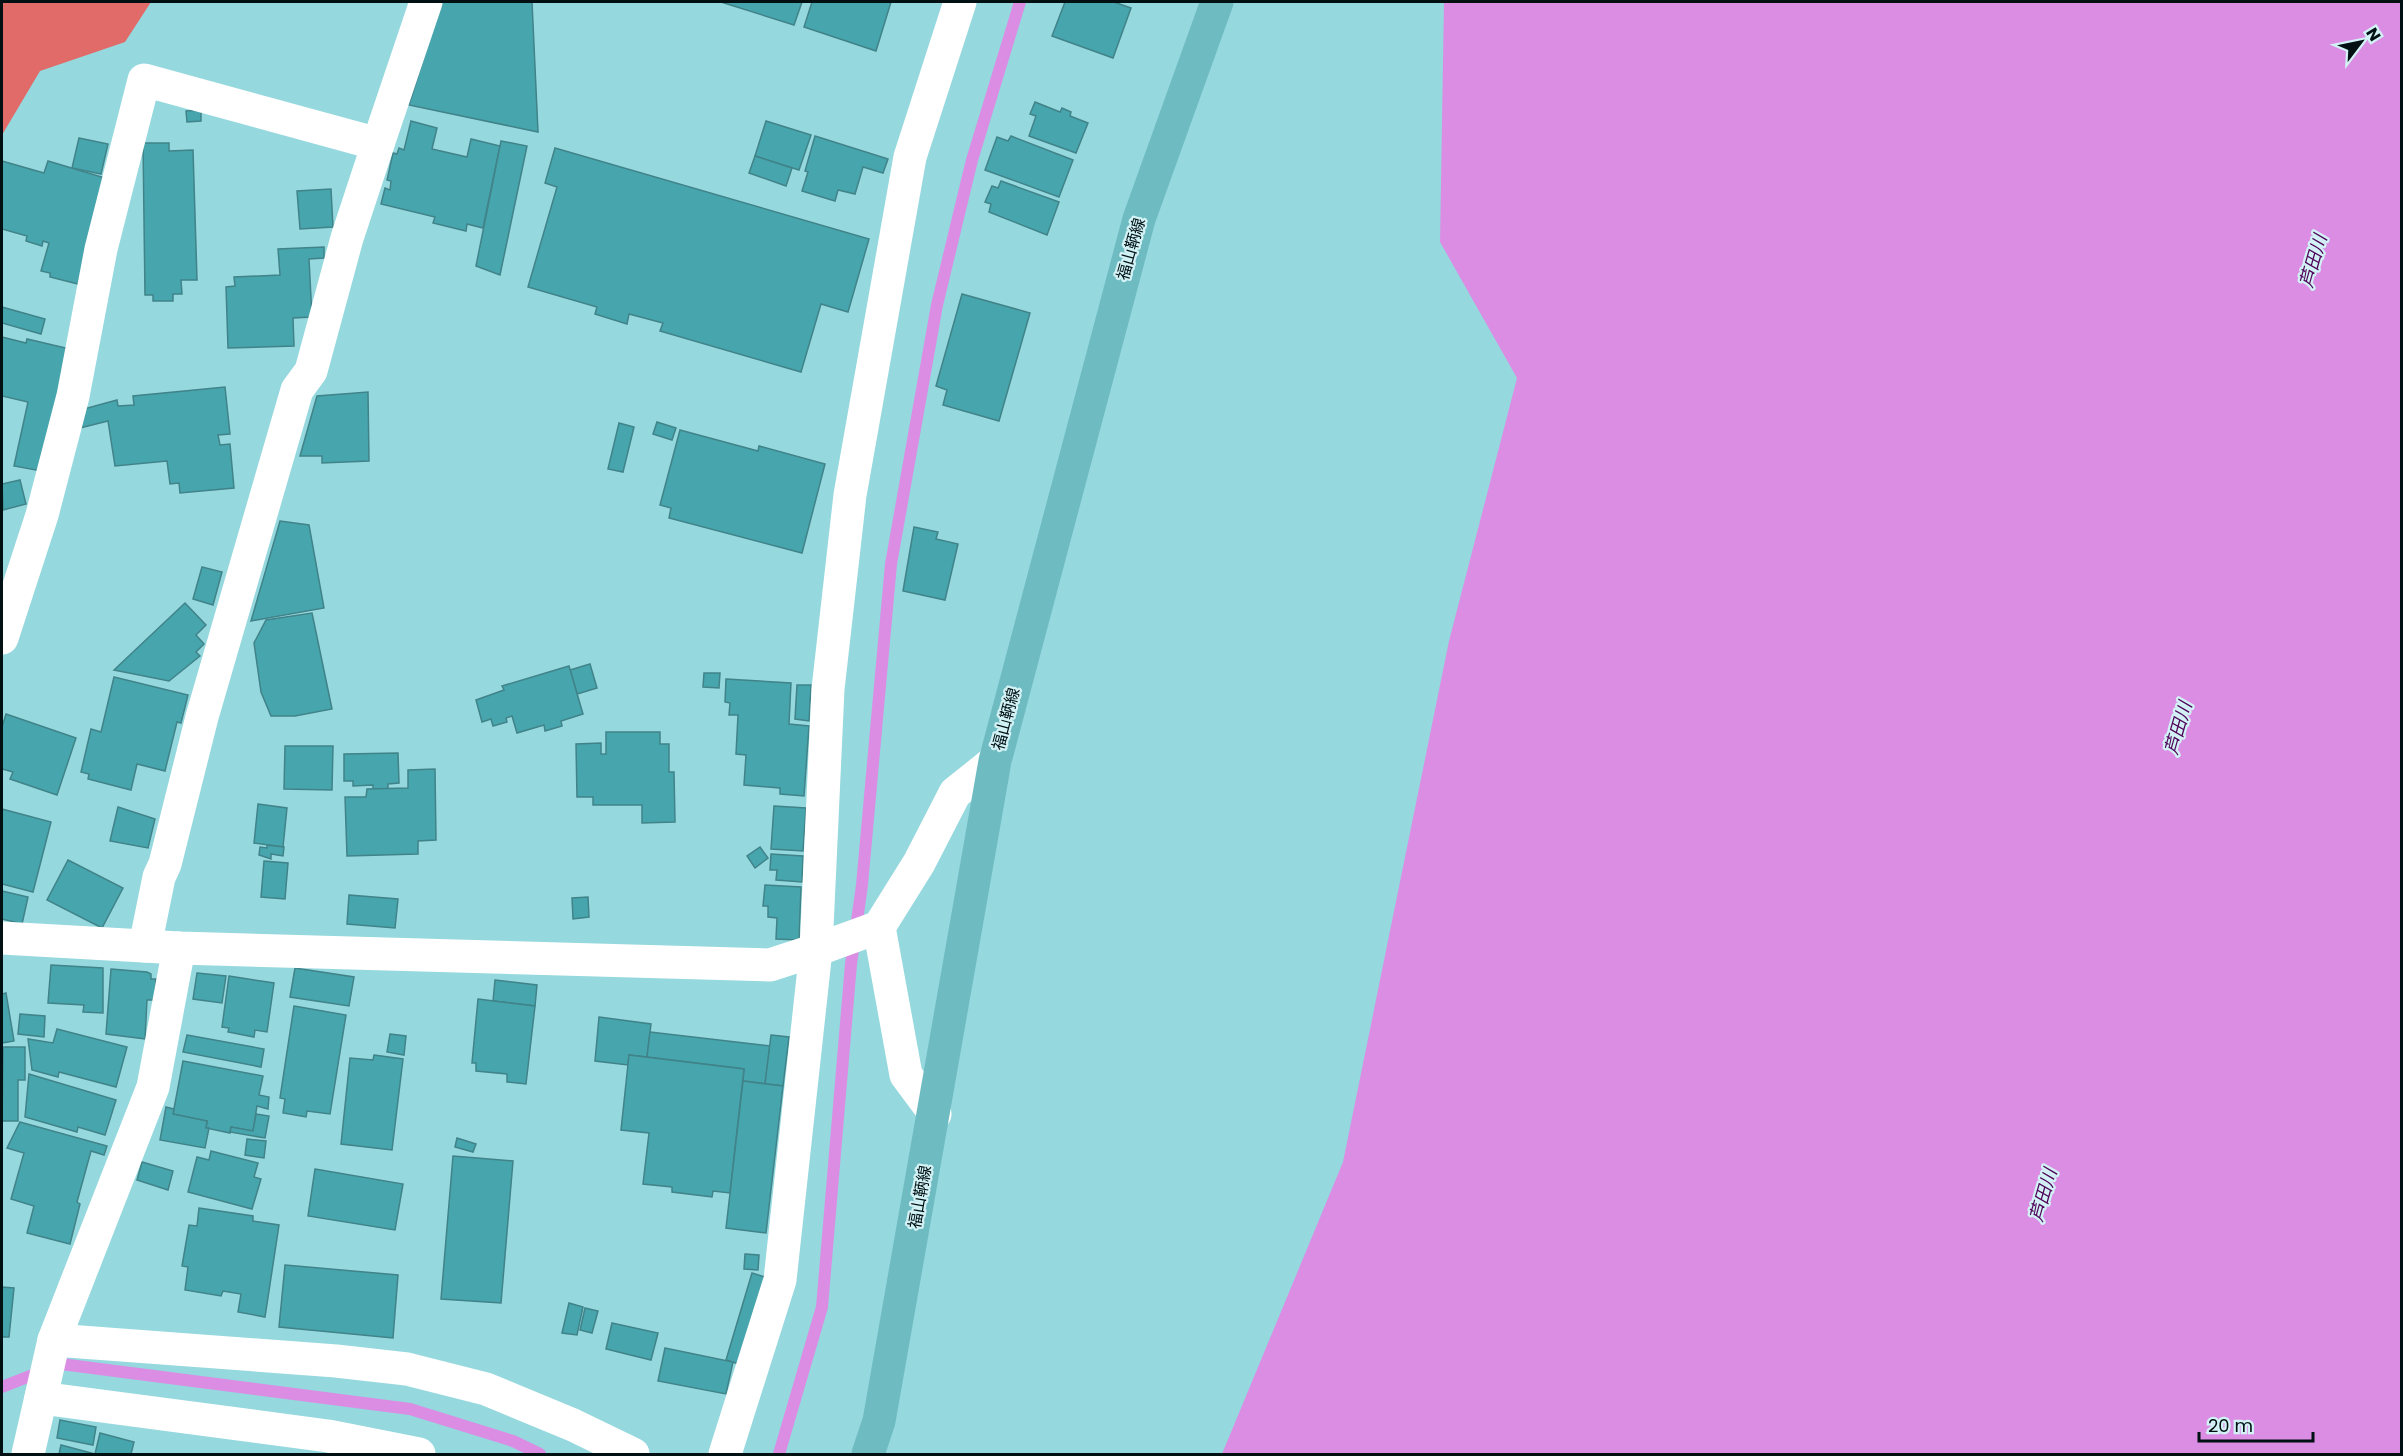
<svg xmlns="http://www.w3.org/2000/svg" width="2403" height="1456" viewBox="0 0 2403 1456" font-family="Poppins,'Noto Sans JP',sans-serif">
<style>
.forest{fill:#e06b68}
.water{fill:#db8de4}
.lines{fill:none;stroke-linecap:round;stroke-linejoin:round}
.stream{stroke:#db8de4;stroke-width:12}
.building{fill:#47a5ad;stroke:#408389;stroke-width:1.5}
.minor{stroke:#fff;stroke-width:33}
.major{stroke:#6fbbc2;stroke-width:33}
.labels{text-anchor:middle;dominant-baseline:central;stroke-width:4.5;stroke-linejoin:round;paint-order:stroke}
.street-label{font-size:16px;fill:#001013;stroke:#d2f2f5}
.water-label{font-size:18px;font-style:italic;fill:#4f0358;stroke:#d2f2f5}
</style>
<rect width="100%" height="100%" fill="#95d8de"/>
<polygon class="forest" points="2,2 151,2 125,42 40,71 2,135"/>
<polygon class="water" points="1444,2 2401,2 2401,1454 1222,1454 1343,1162 1449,641 1517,378 1440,242"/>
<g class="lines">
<g class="stream">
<polyline points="2,1387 61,1364 410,1409 513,1441 540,1454"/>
<polyline points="779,1454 822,1307 851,964 862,885 891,564 937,305 972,160 1020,2"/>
</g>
</g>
<g class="building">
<polygon points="441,2 532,2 538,132 409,105"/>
<polygon points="721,2 802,2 794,25"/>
<polygon points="812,2 891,2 876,51 804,27"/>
<polygon points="1065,2 1114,2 1131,8 1113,58 1052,36"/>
<polygon points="1035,102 1060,112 1062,108 1071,112 1070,116 1088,123 1076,153 1029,136 1036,116 1030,114"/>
<polygon points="201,110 201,121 187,122 186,111"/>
<polygon points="411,121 437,128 432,149 467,157 471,139 500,146 483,228 467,224 466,231 433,223 435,217 381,204 385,188 390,190 391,181 387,180 393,153 397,154 399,148 404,150"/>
<polygon points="766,121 811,135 799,170 755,156"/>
<polygon points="815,136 888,159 883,173 863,167 855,194 838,190 835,201 802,191 808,172 805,171"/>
<polygon points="1011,136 1073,160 1059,197 985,170 997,137 1008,141"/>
<polygon points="79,138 108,144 101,174 72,168"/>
<polygon points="501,141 527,146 500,275 476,266"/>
<polygon points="143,143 169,143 169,151 193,150 197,280 181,280 182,294 173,294 173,301 153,301 153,295 145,295"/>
<polygon points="555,148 869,239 848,312 821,304 801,372 660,331 663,323 629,314 627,324 595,314 597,307 528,287 557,187 545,183"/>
<polygon points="755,156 792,168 786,186 749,173"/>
<polygon points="2,161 44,173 48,161 105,178 78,284 50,277 50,273 41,271 49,243 43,241 42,246 26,241 27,236 2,229"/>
<polygon points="1001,181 1059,202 1047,235 989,212 991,204 985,202 992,186 998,188"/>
<polygon points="331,189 333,227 300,229 297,191"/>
<polygon points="324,247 324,258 309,259 312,317 293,318 294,346 228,348 226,287 235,286 234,277 280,275 278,249"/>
<polygon points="962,294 1030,313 999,421 943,405 947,390 936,386"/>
<polygon points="2,307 45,319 41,334 2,323"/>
<polygon points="2,337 26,343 27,339 70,349 41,471 14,466 28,402 2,396"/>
<polygon points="225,387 230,434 218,435 220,445 230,444 234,488 180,493 179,483 170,484 167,461 115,466 108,421 76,429 80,410 117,400 118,406 134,405 133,396"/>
<polygon points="368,392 369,461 322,463 322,456 300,456 317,396"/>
<polygon points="657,422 676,428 672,440 653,434"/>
<polygon points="619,423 634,427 623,472 608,469"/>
<polygon points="680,430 758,451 759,446 825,464 802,553 669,518 671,508 660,505"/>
<polygon points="20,480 26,504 3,510 2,484"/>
<polygon points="280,521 309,525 324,608 251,621"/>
<polygon points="914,527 938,532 936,539 958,544 945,600 903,591"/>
<polygon points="202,567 222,572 213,605 193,599"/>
<polygon points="185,603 206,625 196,635 204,644 196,652 200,656 169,681 114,670"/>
<polygon points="312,613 332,709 295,716 271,716 261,692 254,643 266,620"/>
<polygon points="590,664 597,688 577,694 570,670"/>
<polygon points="569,666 583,714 561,721 562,726 545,731 544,725 517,733 512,716 506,718 507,722 493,726 491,719 482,722 476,700 504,690 502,686"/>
<polygon points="704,673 720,673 719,688 703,687"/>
<polygon points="114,677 188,695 181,723 177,722 165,771 137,764 131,790 88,779 89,774 81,772 91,729 101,732"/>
<polygon points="726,679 791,683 789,724 809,726 804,796 780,794 780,788 744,785 746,755 736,754 738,715 729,715 730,703 725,702"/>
<polygon points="797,685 811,685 809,721 795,719"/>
<polygon points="6,714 76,738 57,795 10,779 13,772 2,769 2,727"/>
<polygon points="606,732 660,732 660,744 669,744 669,772 674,772 675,822 642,823 642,805 593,805 593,797 577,797 576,744 601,743 601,754 606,754"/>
<polygon points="285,746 333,746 332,790 284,789"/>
<polygon points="398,753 399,783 388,784 388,789 373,789 373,785 353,786 353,781 344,781 344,754"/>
<polygon points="435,769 436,840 418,841 418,854 347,856 345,797 366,797 367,789 408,788 408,770"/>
<polygon points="258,804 287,808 283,847 254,843"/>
<polygon points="774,806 806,808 803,851 771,849"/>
<polygon points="118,807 155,819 148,848 110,841"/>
<polygon points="2,809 51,822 33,892 2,884"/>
<polygon points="267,845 284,847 283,856 271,854 271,859 259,855 260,847 267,848"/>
<polygon points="760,847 768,858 755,868 747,856"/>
<polygon points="771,854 803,856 802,882 776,880 777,870 770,870"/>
<polygon points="68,860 123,888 102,928 47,900"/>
<polygon points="264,861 288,863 285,899 261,897"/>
<polygon points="765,885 801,887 799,940 776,939 777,918 768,917 768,906 763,906"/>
<polygon points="2,891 28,897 22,924 2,919"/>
<polygon points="349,895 398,899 395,928 347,924"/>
<polygon points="588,897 589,917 573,919 572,898"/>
<polygon points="51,965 103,968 103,1013 83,1012 84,1005 48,1003"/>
<polygon points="295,968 354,977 349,1006 290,997"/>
<polygon points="111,969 147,972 151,974 151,979 156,979 155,1000 147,1000 145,1039 106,1034"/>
<polygon points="197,973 226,976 222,1003 193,999"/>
<polygon points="229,976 274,983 267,1032 255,1030 254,1037 228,1032 229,1028 222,1027"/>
<polygon points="495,980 537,985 535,1006 493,1001"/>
<polygon points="6,993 14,1041 2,1043 2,994"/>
<polygon points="478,999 535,1006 526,1084 507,1082 507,1074 476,1071 476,1063 472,1063"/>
<polygon points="294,1006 346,1015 330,1114 307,1111 306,1117 283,1113 285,1099 280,1098"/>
<polygon points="20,1014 45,1016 44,1037 18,1034"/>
<polygon points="599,1017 651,1024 647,1057 629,1055 628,1065 595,1061"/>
<polygon points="57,1029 127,1047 116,1087 59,1072 58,1077 32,1070 28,1039 53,1043"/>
<polygon points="650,1032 770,1046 765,1084 743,1081 744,1069 647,1057"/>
<polygon points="390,1034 406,1036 404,1055 387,1052"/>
<polygon points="187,1035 264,1049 261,1067 183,1052"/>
<polygon points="771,1035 789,1037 783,1086 765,1084"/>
<polygon points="3,1047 25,1047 25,1080 18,1080 18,1121 2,1121"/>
<polygon points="374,1055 403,1059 392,1150 341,1144 350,1058 373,1060"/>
<polygon points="629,1055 744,1069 730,1193 713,1191 712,1197 672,1192 672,1187 643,1184 649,1133 621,1130"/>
<polygon points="183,1061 263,1076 259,1095 269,1097 268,1109 257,1106 253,1131 231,1127 230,1133 206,1128 207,1121 173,1114"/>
<polygon points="29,1074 116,1100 105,1135 78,1127 77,1132 25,1117"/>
<polygon points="743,1081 783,1086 766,1233 726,1228"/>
<polygon points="166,1107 174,1109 173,1114 207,1121 206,1128 209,1128 205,1148 160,1140"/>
<polygon points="256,1114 269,1116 265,1138 230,1132 231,1127 253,1131"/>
<polygon points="20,1122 107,1146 104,1155 91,1151 77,1202 80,1204 70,1244 27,1233 34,1206 11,1199 24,1153 7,1148"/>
<polygon points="457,1138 476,1144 473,1152 455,1147"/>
<polygon points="247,1139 266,1141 264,1158 245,1155"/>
<polygon points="211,1151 258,1163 254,1177 261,1179 252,1209 188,1192 197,1157 209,1160"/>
<polygon points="453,1156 513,1161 501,1303 441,1299"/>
<polygon points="142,1162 173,1171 168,1190 137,1180"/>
<polygon points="315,1169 403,1184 395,1230 308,1216"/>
<polygon points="199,1208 253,1216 253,1221 279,1225 265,1317 238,1312 241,1294 223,1291 221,1296 185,1290 188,1267 182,1266 189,1225 197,1226"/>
<polygon points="745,1254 759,1255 758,1270 744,1269"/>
<polygon points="285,1265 398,1275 393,1338 279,1327"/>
<polygon points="752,1273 765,1277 739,1364 726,1360"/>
<polygon points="2,1287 14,1288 9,1337 2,1337 2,1342"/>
<polygon points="569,1303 583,1307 577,1335 562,1333"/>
<polygon points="585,1308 598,1311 592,1333 580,1330"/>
<polygon points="612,1323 658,1333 651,1360 606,1349"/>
<polygon points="665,1348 733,1362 726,1394 658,1381"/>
<polygon points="60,1420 96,1427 93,1445 57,1438"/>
<polygon points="100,1433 134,1442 131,1454 59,1454 61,1445 95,1454"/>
</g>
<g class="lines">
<g class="minor">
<polyline points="2,638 42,515 73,396 101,249 144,80 378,144 426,2"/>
<polyline points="879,927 919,863 955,793 995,761"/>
<polyline points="2,938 179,948 770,965 816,950 780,1280 725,1454"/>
<polyline points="145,946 159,877 165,864 202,717 297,390 311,371 347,238 378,144"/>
<polyline points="935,1114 906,1075 879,927 816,950 828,689 850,495 910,157 960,2"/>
<polyline points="54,1340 336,1361 407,1369 486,1389 573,1425 633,1454"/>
<polyline points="41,1398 328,1436 419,1454"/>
<polyline points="28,1454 54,1340 153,1087 179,948"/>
</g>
<polyline class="major" points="868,1454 879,1421 995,761 1139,219 1217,2"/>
</g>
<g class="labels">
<g class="street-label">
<text transform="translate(1131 249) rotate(-74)">福山鞆線</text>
<text transform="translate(1006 719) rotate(-75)">福山鞆線</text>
<text transform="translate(920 1197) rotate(-80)">福山鞆線</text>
</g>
<g class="water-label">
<text transform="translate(2313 261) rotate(-74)">芦田川</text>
<text transform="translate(2178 728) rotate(-74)">芦田川</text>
<text transform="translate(2043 1195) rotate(-74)">芦田川</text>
</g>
</g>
<rect width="2403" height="1456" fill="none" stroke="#001013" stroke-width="6"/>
<g transform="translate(2361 42) rotate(58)" stroke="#d2f2f5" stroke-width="4.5" paint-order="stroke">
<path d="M0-4.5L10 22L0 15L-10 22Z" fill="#001013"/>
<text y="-9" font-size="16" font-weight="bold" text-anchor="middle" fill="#001013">N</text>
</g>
<path d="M2199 1432v9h114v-9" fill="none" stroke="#001013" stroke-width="3"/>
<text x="2208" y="1432" font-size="18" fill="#001013" stroke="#d2f2f5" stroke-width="4.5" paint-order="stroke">20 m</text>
</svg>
